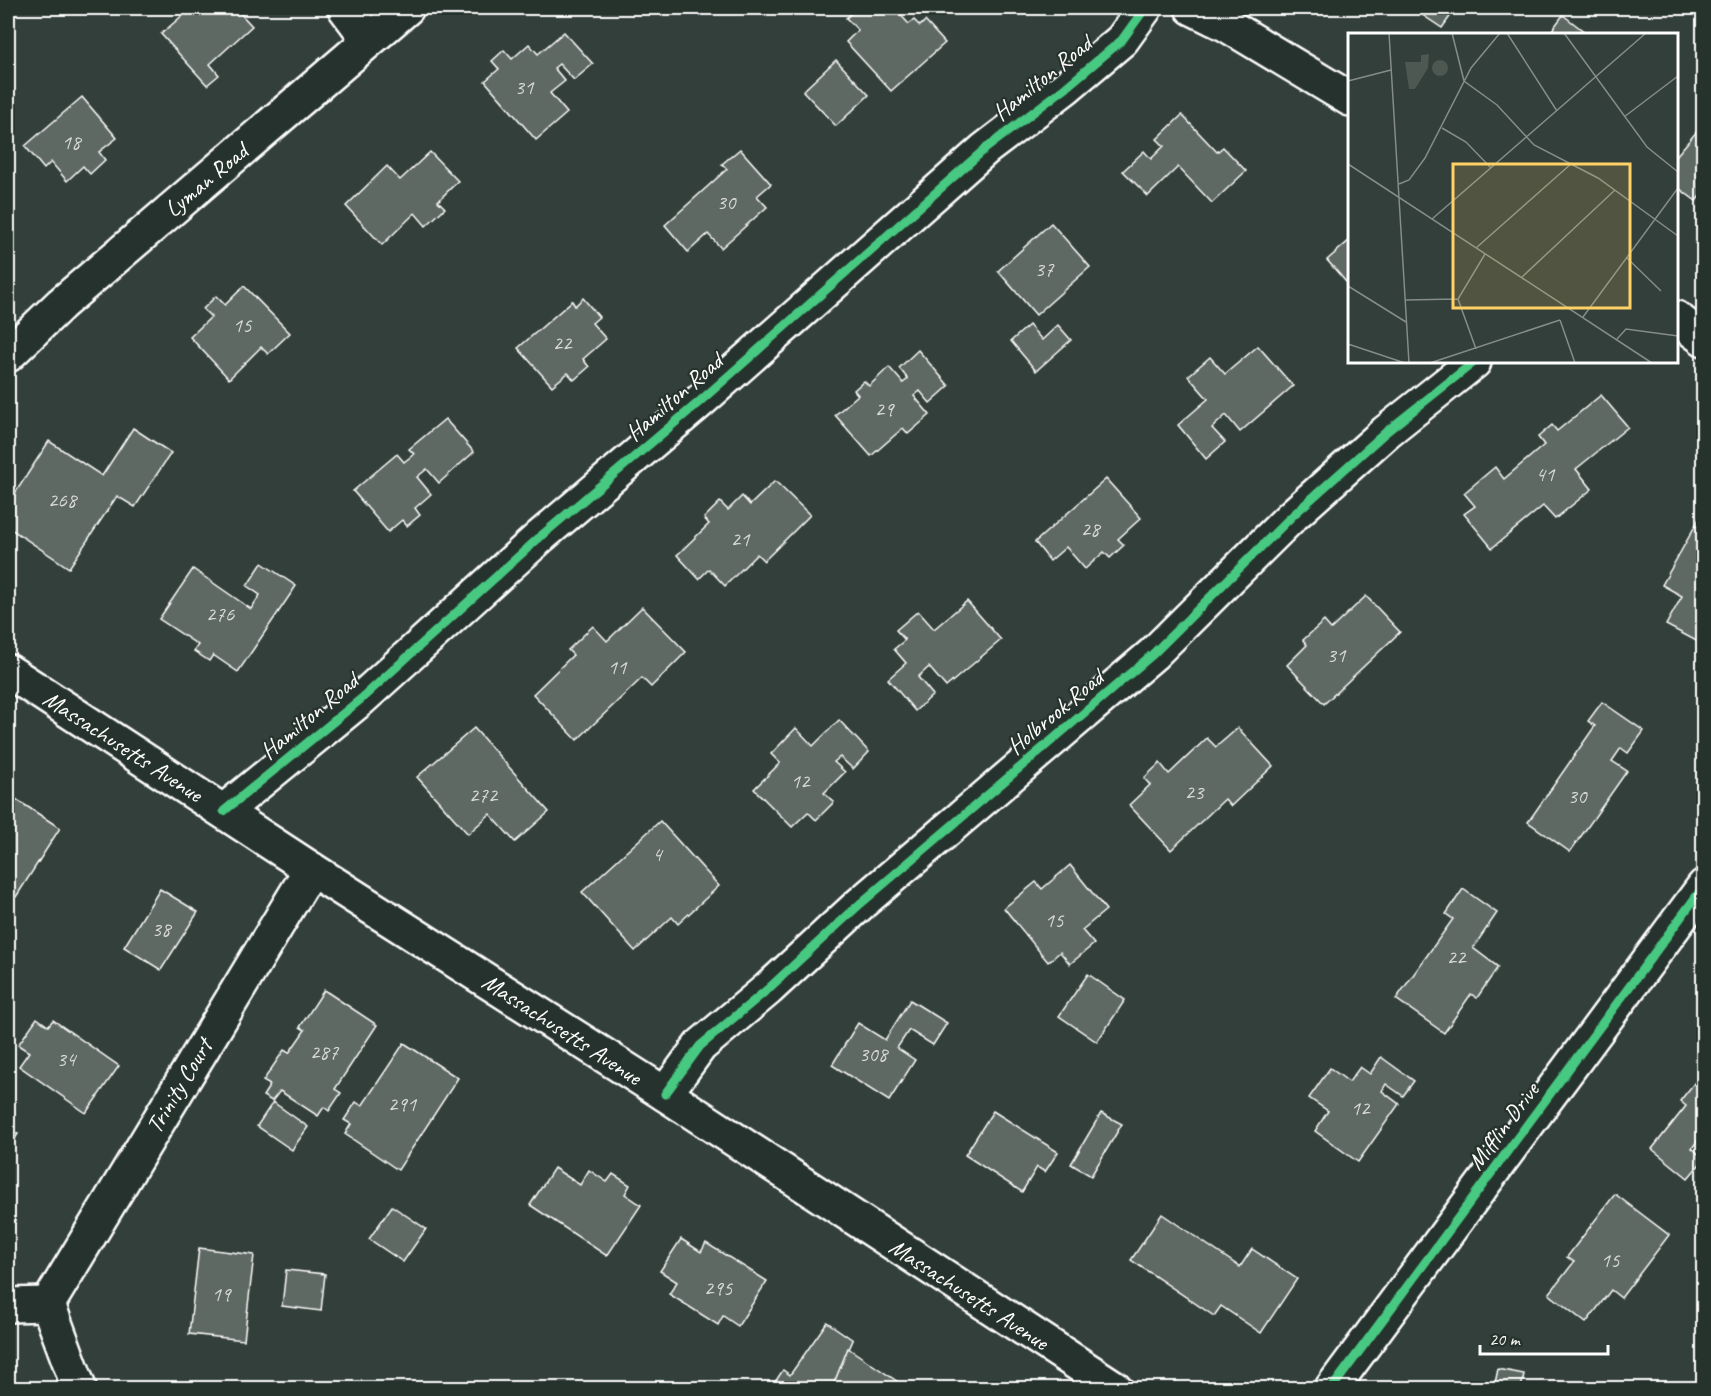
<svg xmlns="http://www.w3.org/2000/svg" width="1711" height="1396" viewBox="0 0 1711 1396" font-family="Caveat,sans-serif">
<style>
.building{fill:#5f6964;stroke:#fff;stroke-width:1.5}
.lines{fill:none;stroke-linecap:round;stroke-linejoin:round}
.minor-casing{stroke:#fff;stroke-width:38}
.major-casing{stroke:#fff;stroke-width:38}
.minor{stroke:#26332d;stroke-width:33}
.major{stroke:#26332d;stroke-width:33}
.cycleway-casing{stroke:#26332d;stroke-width:13}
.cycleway{stroke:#46c982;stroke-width:9}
.labels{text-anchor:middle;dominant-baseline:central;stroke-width:4.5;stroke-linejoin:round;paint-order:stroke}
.number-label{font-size:21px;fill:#d7dad8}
.street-label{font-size:24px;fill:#fff;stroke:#26332d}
.inset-road{fill:none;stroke:#858c89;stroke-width:1.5}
.view{fill:#ffd166;fill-opacity:0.15;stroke:#ffd166;stroke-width:3}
.inset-edge{fill:none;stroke:#fff;stroke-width:3}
</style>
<rect width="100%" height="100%" fill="#333f3a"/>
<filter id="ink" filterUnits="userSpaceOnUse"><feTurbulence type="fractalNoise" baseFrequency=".0167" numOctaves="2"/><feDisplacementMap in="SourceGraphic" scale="12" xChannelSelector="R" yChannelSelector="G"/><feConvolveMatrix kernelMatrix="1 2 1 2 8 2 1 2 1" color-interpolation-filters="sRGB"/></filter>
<g filter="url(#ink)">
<g class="building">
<polygon points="191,8 246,8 240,13 252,26 210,64 219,75 207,85 161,34"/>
<polygon points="857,8 876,8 880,11 884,8 894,8 909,24 914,20 920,26 925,21 945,43 891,91 846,42 858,30 846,18"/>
<polygon points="1412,8 1456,8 1442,28"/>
<polygon points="1563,15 1585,32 1583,34 1549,34"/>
<polygon points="564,32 593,64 574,80 559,64 554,68 565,81 550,93 567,113 536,140 485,81 499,69 492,61 504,50 512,59 529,44 538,54"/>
<polygon points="836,60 869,95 836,126 803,91"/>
<polygon points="82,97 117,138 99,152 105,160 90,174 83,166 67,181 51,162 44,169 25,146"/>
<polygon points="1182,115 1217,152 1223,147 1246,171 1212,203 1178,167 1148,196 1123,171 1144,151 1151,159 1164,146 1157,139"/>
<polygon points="1704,123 1704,191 1696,201 1676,186 1676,156"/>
<polygon points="740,149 771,184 757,196 767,207 721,248 708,234 688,252 665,225 727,169 722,164"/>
<polygon points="430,152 458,181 438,201 445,208 426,226 415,213 382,245 346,206 387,166 400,180"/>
<polygon points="1051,223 1090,267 1036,315 998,271"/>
<polygon points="1350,240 1350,279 1346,282 1327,260"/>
<polygon points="244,286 290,333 268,354 261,347 229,379 190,337 211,317 203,309 216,296 225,305"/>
<polygon points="583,298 599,317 592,323 606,339 583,359 589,367 574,380 568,373 552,386 518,348 572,301 575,306"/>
<polygon points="1029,325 1042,340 1058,325 1071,340 1036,371 1011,341"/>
<polygon points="1258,346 1293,386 1240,432 1226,415 1212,428 1225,442 1206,459 1178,425 1208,399 1188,376 1210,357 1225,374"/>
<polygon points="918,350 949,386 930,403 920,391 914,396 930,415 908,434 903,428 871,456 835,415 858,395 854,390 864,381 869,386 889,367 903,383 908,379 899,368"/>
<polygon points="1601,395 1628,427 1576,469 1592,489 1555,519 1543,506 1492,548 1464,514 1475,506 1464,493 1495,467 1504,479 1544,445 1538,437 1552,425 1557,431"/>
<polygon points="445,419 474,452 439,483 427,469 417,477 431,494 415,508 420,515 407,526 402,520 388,532 353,491 397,454 404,462 414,454 409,449"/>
<polygon points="133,428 171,453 135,507 117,496 69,568 8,527 8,504 49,441 102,476"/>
<polygon points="1106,479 1141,518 1118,539 1124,545 1110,558 1104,552 1085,569 1066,547 1050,561 1035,542"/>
<polygon points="775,481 810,515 764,561 757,554 725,586 709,569 699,579 677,555 709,524 704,518 720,502 728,510 742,496 750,505"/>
<polygon points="1704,510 1704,645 1666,625 1682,596 1662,585"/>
<polygon points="262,563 296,586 238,672 213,655 209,661 194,651 198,645 159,619 193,569 251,609 260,595 247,586"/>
<polygon points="1366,596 1400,632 1324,704 1287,665 1307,645 1303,640 1324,621 1331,629"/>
<polygon points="967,601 1001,640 946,687 929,667 918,677 933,695 915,711 888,679 906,663 894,649 905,640 896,630 918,611 934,629"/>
<polygon points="642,607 686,652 651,687 642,678 577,740 533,694 573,655 568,650 593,626 607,641"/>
<polygon points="1602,702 1644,731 1628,753 1621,748 1612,761 1627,771 1570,852 1528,822 1595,726 1588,721"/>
<polygon points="839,720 869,752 853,769 840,757 834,762 845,772 824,793 834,802 816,820 808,812 792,827 754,789 780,763 771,754 796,728 813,746"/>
<polygon points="474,728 549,812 515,842 490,814 468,834 417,777"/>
<polygon points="1238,728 1273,766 1231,806 1225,799 1171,850 1129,805 1150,785 1144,778 1160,763 1169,774 1207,738 1216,747"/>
<polygon points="8,794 60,828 16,897 8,892"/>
<polygon points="660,821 719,886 678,924 672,917 635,951 582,892"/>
<polygon points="1070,865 1106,910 1082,930 1094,944 1070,964 1060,952 1048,962 1004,908 1036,882 1042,889"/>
<polygon points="160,889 198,912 161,970 124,947"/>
<polygon points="1463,889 1497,913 1473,948 1498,967 1477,998 1471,994 1444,1033 1396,999 1453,919 1446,914"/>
<polygon points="1088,974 1125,1000 1097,1042 1059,1016"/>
<polygon points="324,990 377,1025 335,1089 341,1093 329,1111 324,1107 318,1116 280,1091 272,1101 263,1096 270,1085 263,1081 284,1050 289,1053 305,1030 300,1027"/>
<polygon points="910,1000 947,1023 933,1045 909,1030 897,1048 915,1060 889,1101 832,1065 858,1023 885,1040"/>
<polygon points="37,1018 48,1026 53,1020 119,1066 86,1113 19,1066 29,1052 18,1045"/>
<polygon points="404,1043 458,1078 398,1170 345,1134 351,1124 344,1120 356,1102 362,1106"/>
<polygon points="1381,1057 1414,1081 1403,1096 1386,1084 1382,1091 1399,1104 1358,1162 1315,1131 1328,1111 1309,1098 1330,1068 1349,1082 1360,1067 1370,1074"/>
<polygon points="1695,1082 1701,1087 1704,1084 1704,1145 1698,1140 1692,1148 1704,1159 1688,1178 1652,1149 1686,1106 1680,1101"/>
<polygon points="273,1102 308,1127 292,1150 257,1126"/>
<polygon points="993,1111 1058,1152 1045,1172 1037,1167 1022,1192 965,1155"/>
<polygon points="1101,1113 1122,1124 1091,1176 1071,1164"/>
<polygon points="8,1128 18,1134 8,1150"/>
<polygon points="554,1168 580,1185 589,1170 607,1182 613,1174 630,1185 625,1194 641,1205 607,1256 530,1205"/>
<polygon points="1615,1194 1669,1235 1621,1298 1611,1290 1586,1323 1549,1294 1574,1262 1567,1257"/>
<polygon points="392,1206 426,1229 403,1262 369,1239"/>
<polygon points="1162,1214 1240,1267 1252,1249 1297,1279 1261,1333 1221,1306 1214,1316 1131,1260"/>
<polygon points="681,1239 701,1252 706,1243 767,1281 738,1326 723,1316 718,1325 669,1294 677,1282 660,1271"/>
<polygon points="199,1248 254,1255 244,1340 189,1334"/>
<polygon points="286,1270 325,1274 321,1311 282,1306"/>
<polygon points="827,1322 853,1340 832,1388 771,1388 783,1370 790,1375"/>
<polygon points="848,1348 907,1388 832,1388"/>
<polygon points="1498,1369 1524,1374 1521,1388 1494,1388"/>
</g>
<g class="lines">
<defs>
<g id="minor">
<polyline points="345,8 369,40"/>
<polyline points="1192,8 1227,25 1350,99"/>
<polyline points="1676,318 1704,339"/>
<polyline points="8,355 61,304 407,8"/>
<polyline points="224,811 361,699 541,536 698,403 985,149 1065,88 1122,40 1145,8"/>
<polyline points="665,1094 700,1046 768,989 860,904 1153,654 1291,517 1386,432 1474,362"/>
<polyline points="8,1305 48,1304"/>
<polyline points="79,1388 48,1304 311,869"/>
<polyline points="1332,1388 1704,886"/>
</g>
<polyline id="major" points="8,671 311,869 665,1094 1115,1388"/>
</defs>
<use href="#minor" class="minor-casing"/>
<use href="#major" class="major-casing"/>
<use href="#minor" class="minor"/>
<use href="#major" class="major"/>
<defs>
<g id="cycleway">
<polyline points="224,811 361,699 541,536 698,403 985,149 1065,88 1122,40 1145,8"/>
<polyline points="665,1094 700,1046 768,989 860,904 1153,654 1291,517 1386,432 1474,362"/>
<polyline points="1332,1388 1704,886"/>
</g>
</defs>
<use href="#cycleway" class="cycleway-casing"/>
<use href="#cycleway" class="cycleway"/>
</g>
</g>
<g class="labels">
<g class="number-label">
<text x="524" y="87">31</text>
<text x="71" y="142">18</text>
<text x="726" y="202">30</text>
<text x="1044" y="269">37</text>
<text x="242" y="325">15</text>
<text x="562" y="343">22</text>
<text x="884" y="409">29</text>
<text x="1545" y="474">41</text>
<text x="62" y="500">268</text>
<text x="1090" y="529">28</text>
<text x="740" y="539">21</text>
<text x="220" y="614">276</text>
<text x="1336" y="655">31</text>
<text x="617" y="667">11</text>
<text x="800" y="781">12</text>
<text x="1194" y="792">23</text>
<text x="483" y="795">272</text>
<text x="1577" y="796">30</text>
<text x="657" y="854">4</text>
<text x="1054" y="920">15</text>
<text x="161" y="929">38</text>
<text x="1456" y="957">22</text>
<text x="324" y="1052">287</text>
<text x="873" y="1054">308</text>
<text x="66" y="1059">34</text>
<text x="402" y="1104">291</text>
<text x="1360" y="1108">12</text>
<text x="1610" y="1260">15</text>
<text x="718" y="1288">295</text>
<text x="221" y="1294">19</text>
</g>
<g class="street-label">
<text transform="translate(1042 78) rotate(-39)">Hamilton Road</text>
<text transform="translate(206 180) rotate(-40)">Lyman Road</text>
<text transform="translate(674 397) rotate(-41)">Hamilton Road</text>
<text transform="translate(1055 712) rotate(-40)">Holbrook Road</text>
<text transform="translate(309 716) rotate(-40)">Hamilton Road</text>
<text transform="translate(123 746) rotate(33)">Massachusetts Avenue</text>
<text transform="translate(562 1029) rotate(33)">Massachusetts Avenue</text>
<text transform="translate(179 1086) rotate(-59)">Trinity Court</text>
<text transform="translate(1503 1126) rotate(-53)">Mifflin Drive</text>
<text transform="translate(969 1294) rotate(33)">Massachusetts Avenue</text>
</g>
</g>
<g transform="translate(1348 33)">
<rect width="330" height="330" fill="#333f3a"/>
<path d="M81 21 80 35 67 56H61L57 29H73V22ZM84 35a8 8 0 1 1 16 0a8 8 0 1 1-16 0Z" fill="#4d5853"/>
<path class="inset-road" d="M41 0 51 165M104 0 116 48 149 72 186 112 250 145 330 203M159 0 209 78M216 0 299 114 330 139M0 48 43 37M276 84 330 43M94 95 118 109 143 135M0 131 304 330M51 151 61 147 77 125 123 35 152 0M51 165 61 330M84 186 298 0M128 215 224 130M279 225 313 258M174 244 267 157M0 253 58 289M57 267 110 266M235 284 330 155M212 287 227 330M269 306 278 296 330 303M0 311 57 330M128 316 110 266 137 221M82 330 212 287"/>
<path class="view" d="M105 131H282V275H105Z"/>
<rect width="330" height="330" class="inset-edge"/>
</g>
<rect width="1711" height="1396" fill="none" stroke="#26332d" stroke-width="30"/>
<rect x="15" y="15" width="1681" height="1366" fill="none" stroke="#fff" stroke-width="2" filter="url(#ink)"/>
<path d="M1480 1345v9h128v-9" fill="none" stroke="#ffffff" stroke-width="3"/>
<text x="1489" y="1345" font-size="18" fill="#ffffff" stroke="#26332d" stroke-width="4.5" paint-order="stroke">20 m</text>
</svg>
